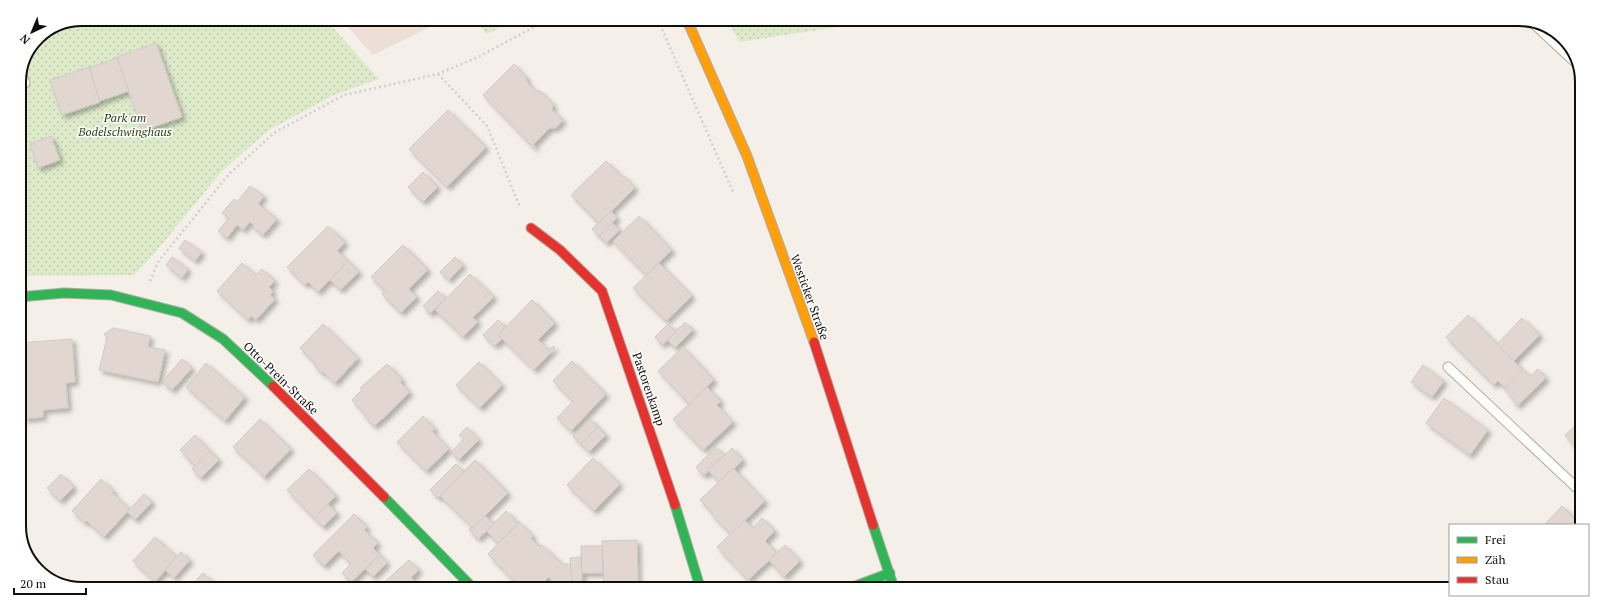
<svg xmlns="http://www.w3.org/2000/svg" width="1601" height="608" viewBox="0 0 1601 608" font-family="'PT Serif',serif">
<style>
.education{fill:#eddfd5}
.park{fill:url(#park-dots)}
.building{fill:#e2d6d0;stroke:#cfcac6;filter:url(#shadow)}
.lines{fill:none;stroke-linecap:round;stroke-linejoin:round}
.lane-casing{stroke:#afaca7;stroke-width:11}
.fast-casing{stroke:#afaca7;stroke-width:11}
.slow-casing{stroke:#afaca7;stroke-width:11}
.jam-casing{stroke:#afaca7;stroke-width:11}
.path{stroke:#d0cfcc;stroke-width:2.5;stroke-dasharray:2 3;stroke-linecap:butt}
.lane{stroke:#fdfdfc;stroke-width:9}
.fast{stroke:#30b455;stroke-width:9}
.slow{stroke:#ff9f0a;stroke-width:9}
.jam{stroke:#e5322d;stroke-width:9}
.labels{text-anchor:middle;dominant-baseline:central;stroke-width:3;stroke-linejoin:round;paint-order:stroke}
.park-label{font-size:12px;font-style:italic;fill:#28400c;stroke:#fff}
.street-label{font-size:12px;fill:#110e0a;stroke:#fff}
.rim{fill:none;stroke:#110e0a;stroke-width:2}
</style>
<defs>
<pattern id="park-dots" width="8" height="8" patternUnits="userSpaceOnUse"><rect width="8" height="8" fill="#dceaca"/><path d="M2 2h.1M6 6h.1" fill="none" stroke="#bcc8ac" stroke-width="1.8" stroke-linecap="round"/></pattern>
<filter id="shadow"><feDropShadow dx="3.5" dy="3.5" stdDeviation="2" flood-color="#0004"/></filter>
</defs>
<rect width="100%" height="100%" fill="#f4efe8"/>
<polygon class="education" points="341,20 444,20 373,55"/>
<g class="park">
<polygon points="82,19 326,20 379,79 336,94 269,130 222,171 153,255 134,275 19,276 19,78 37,37"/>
<polygon points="474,20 515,20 487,34"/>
<polygon points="728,21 878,21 739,42"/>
</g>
<g class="building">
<polygon points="156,43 182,117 142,131 117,57"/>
<polygon points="117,58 129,91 100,101 89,68"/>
<polygon points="514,64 526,77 527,82 535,91 540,91 553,104 552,110 563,120 556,128 550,128 533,145 536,147 534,148 483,95"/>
<polygon points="89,67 100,102 62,115 50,80"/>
<polygon points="448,110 486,147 447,187 409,149"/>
<polygon points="51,136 60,160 38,168 30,144"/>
<polygon points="606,161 622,177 624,176 635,188 599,223 571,195"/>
<polygon points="423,172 438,187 423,202 408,187"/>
<polygon points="250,186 264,196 258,204 277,219 263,235 252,226 254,225 250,222 243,230 237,225 227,238 218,231 229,218 222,213 234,199 237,202"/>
<polygon points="611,211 617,218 599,236 592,229"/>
<polygon points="639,216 672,250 646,275 613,241"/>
<polygon points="612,223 620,230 606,243 599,236"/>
<polygon points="328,226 345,242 337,251 348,261 318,292 308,282 305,285 287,267"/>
<polygon points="185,240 202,252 195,261 179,248"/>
<polygon points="403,245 428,270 409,289 417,297 401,313 382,294 385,291 371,277"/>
<polygon points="172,257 188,269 182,278 166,265"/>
<polygon points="455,257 463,265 449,280 440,272"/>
<polygon points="348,261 359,272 340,290 330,280"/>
<polygon points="242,263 256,275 262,269 275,281 269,287 273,291 270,295 275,299 256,320 251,316 248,320 217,291"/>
<polygon points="659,263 692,296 666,321 633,288"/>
<polygon points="470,274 494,297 473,317 478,322 463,337 435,310"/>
<polygon points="438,291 446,298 430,314 423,306"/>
<polygon points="532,300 555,323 538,340 549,350 553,346 555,348 534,370 498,335"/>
<polygon points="1468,315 1523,370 1505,388 1498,381 1494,385 1446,337"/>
<polygon points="1522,318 1540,335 1514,361 1497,344"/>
<polygon points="498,320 506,327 498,335 502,339 495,346 483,335"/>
<polygon points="685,322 693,330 675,348 667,340"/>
<polygon points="323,324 358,358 335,383 323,372 322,373 314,366 316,364 300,348"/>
<polygon points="668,324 676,332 662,345 655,337"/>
<polygon points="113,328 150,336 148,347 165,350 158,382 99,370 107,338 104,334"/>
<polygon points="72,339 75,382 66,383 68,408 43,410 43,417 24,419 19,377 19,343"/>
<polygon points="683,347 714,380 689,404 658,371"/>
<polygon points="182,359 192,368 172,390 163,383 167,376"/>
<polygon points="572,361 606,394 571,431 557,418 573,401 553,381"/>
<polygon points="479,362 502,385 480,408 456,385"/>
<polygon points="206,363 245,397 225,421 186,387"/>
<polygon points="387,364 402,379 400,382 410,392 383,419 382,419 374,426 362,413 363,412 352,400 362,390 360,388"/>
<polygon points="1423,365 1444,381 1432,397 1411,382"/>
<polygon points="1538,369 1546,378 1517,406 1505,388 1523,370 1530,376"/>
<polygon points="707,387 721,401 717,405 733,422 703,450 673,419"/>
<polygon points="1444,398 1488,430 1470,455 1426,423"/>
<polygon points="423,416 435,429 432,431 449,449 426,471 397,442"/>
<polygon points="260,419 291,449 263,478 262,476 263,475 233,447"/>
<polygon points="590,419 598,427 581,444 573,437"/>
<polygon points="1579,422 1579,451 1565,435"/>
<polygon points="467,427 479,440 459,460 451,452 464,439 459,435"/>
<polygon points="598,427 606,435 589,452 581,444"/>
<polygon points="195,435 210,451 195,466 180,450"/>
<polygon points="716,447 724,455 703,475 696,467"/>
<polygon points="732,448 743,460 734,469 733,468 719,482 709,471 704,476 703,475"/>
<polygon points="210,451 219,460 201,478 192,469"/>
<polygon points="593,458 620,484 594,511 567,485"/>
<polygon points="475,460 508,493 473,528 440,496"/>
<polygon points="456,464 464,472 438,498 430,490"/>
<polygon points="733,468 765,501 731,534 711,514 713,513 700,500"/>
<polygon points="309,469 336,496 314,518 287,490"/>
<polygon points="61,474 74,487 60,501 47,488"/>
<polygon points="101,479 114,491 112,493 130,509 104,537 87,521 85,523 72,511"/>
<polygon points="144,494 152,502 135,520 127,512"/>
<polygon points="328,504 337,513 323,527 314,518"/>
<polygon points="1562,506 1579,523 1579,525 1544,525"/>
<polygon points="506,511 518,523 498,543 486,531"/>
<polygon points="354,514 367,527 364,530 378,543 373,548 380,555 351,582 342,573 351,564 339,551 324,566 313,555"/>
<polygon points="485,516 494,524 478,539 469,530 472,527 473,528"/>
<polygon points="762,518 775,531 765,541 777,553 748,580 717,547 745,520 753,528"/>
<polygon points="519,522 533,536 531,538 540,547 542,545 562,564 571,564 572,583 554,584 549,577 539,587 519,587 488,554"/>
<polygon points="155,537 177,557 155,582 133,561"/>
<polygon points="637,540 638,586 604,587 602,541"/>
<polygon points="785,545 800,561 784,577 769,560"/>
<polygon points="581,546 602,546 603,573 582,573 582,583"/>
<polygon points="181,552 190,560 174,578 165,570"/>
<polygon points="380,555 387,563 373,577 365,569"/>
<polygon points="581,557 582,583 572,583 570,558"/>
<polygon points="409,560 419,570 411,578 420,586 380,586"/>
<polygon points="203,573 217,586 191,586"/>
</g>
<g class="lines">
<defs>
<g id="lane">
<polyline points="1532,22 1577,64"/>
<polyline points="19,85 25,83 21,74"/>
<polyline points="1448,367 1579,490"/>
</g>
<g id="fast">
<polyline points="19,297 64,293 111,295 182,313 223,339 273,386"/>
<polyline points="384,497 472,587"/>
<polyline points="675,505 700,587"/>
<polyline points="873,525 894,588"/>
<polyline points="853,587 890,573"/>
</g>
<polyline id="slow" points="687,20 747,156 814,342"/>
<g id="jam">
<polyline points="531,228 560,250 602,291 675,505"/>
<polyline points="814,342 873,525"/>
<polyline points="273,386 384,497"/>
</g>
</defs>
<use href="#lane" class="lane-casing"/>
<use href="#fast" class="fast-casing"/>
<use href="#slow" class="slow-casing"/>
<use href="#jam" class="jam-casing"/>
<g class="path">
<polyline points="658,20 733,192"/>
<polyline points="438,74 487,126 520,207"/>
<polyline points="150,281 158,262 229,174 274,133 344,95 438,74 478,57 534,27 541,20"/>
</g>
<use href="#lane" class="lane"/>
<use href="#fast" class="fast"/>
<use href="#slow" class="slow"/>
<use href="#jam" class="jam"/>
</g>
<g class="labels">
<g class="park-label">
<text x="125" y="117">Park am<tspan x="125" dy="14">Bodelschwinghaus</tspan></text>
</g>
<g class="street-label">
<text transform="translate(810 297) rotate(70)">Westicker Straße</text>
<text transform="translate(281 378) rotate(44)">Otto-Prein-Straße</text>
<text transform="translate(649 389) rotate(71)">Pastorenkamp</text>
</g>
</g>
<path d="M0 0H1601V608H0ZM82 26H1519A56 56 0 0 1 1575 82V526A56 56 0 0 1 1519 582H82A56 56 0 0 1 26 526V82A56 56 0 0 1 82 26Z" fill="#fff" fill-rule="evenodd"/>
<path class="rim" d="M82 26H1519A56 56 0 0 1 1575 82V526A56 56 0 0 1 1519 582H82A56 56 0 0 1 26 526V82A56 56 0 0 1 82 26Z"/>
<rect x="1449" y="524" width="140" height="72" fill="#ffffff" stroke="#a09f9d"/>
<rect x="1457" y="537" width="20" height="6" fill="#30b455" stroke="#a09f9d"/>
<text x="1485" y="544" font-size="12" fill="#110e0a">Frei</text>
<rect x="1457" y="557" width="20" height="6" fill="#ff9f0a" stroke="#a09f9d"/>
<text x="1485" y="564" font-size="12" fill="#110e0a">Zäh</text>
<rect x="1457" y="577" width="20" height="6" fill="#e5322d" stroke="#a09f9d"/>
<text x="1485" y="584" font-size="12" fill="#110e0a">Stau</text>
<g transform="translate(32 32) rotate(224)" stroke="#ffffff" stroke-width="3" paint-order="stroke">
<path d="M0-3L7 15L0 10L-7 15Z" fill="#110e0a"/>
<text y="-6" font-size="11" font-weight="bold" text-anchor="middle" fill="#110e0a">N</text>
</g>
<path d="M14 588v6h72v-6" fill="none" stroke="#110e0a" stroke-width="2"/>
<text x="20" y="588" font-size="12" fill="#110e0a" stroke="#ffffff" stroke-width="3" paint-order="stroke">20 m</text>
</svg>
